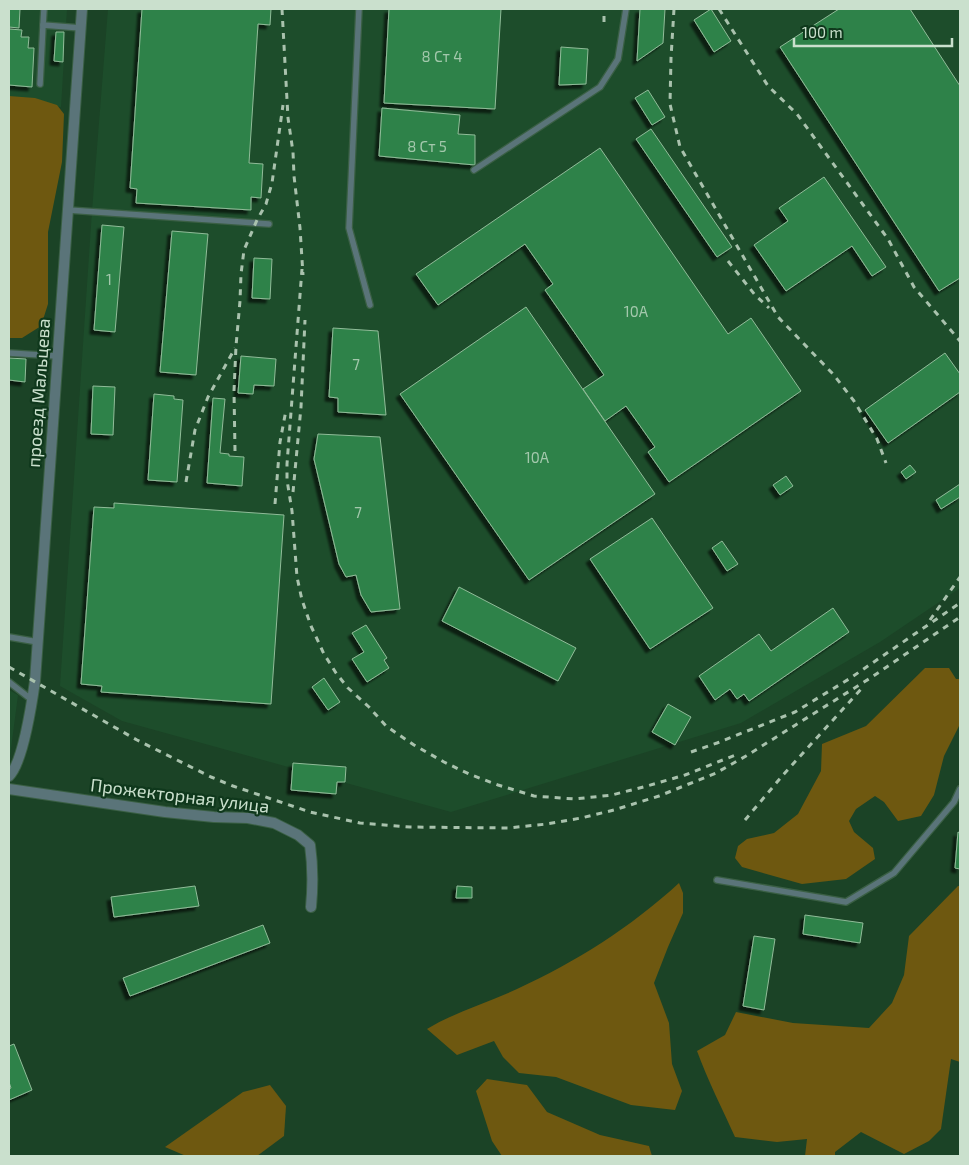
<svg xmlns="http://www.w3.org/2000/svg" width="969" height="1165" viewBox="0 0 969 1165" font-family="'Exo 2',sans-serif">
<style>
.built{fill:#1d4d2b}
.green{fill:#6e5810}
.building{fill:#2f8249;stroke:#90bc99;filter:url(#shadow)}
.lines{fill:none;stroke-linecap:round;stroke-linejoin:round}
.service-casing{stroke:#3a5f44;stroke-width:8}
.minor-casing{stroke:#3a5f44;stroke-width:12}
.service{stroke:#5a7479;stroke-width:5.5}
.minor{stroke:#5a7479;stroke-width:10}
.rail{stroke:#a9c2ad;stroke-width:3;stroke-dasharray:6 6;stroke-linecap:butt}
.labels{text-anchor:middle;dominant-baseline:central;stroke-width:4.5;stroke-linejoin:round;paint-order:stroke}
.number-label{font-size:15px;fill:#a3c8ac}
.street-label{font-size:18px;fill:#cae0cd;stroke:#0f381c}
</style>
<defs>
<filter id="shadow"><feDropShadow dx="-4" dy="4" stdDeviation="1" flood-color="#0009"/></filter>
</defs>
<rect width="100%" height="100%" fill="#1b4326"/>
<g class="built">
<polygon points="9,9 67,9 61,107 9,103"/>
<polygon points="108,9 960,9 960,588 880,642 741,723 451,812 122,721 60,686 92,211"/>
<polygon points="9,690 18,695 9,764"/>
</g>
<g class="green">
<polygon points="9,96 35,98 57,105 64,114 62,162 48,232 48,304 41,326 22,338 9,338"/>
<polygon points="925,668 949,668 956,679 960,679 960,724 944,756 934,795 921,816 898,821 884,802 875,796 856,809 849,821 854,832 873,848 875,859 846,879 802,884 742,867 735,858 738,846 747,839 774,833 798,814 821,771 822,744 866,726"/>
<path d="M679 883 683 893V913L668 947 654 983 669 1023 672 1064 682 1091 675 1110 631 1105 556 1077 519 1073 503 1057 494 1041 457 1055 427 1029C455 1012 487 1003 517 989 576 962 631 927 679 883Z"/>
<path d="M958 886H960V1062L951 1059 941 1129 929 1141 904 1154 861 1132 835 1152V1156H805L807 1139 777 1142 735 1137C722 1108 708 1081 697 1051L725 1035 736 1012 793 1023 869 1028 892 1003 904 975 909 936Z"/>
<polygon points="487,1079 527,1085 547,1112 600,1135 649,1146 652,1156 502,1156 492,1141 476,1091"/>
<polygon points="270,1085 286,1106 284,1136 257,1156 186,1156 165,1147 243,1092"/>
</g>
<g class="building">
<polygon points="9,9 20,9 19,28 9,27"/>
<polygon points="142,9 271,9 270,25 258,24 249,163 263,164 261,198 251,197 251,210 136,203 137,189 130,188"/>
<polygon points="389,9 501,9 495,109 384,103"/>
<polygon points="640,9 665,9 663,43 637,61"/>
<polygon points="711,9 731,41 714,52 694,20"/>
<polygon points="839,9 910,9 960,86 960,278 939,291 780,47"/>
<polygon points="9,29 22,30 21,37 29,37 28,48 34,48 32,87 9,85"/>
<polygon points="56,32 64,32 63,62 54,61"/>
<polygon points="561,47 588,49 586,84 559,85"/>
<polygon points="648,90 665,117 652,125 635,98"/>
<polygon points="382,108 460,115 458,134 475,135 475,165 379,156"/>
<polygon points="651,129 732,247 717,257 636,139"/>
<polygon points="600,148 728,334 751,318 801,391 669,482 648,452 655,447 626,406 605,421 583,389 604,375 545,290 553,284 525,244 438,305 416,274"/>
<polygon points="824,177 886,267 872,276 852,246 786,291 754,245 788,221 779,208"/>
<polygon points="102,225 124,227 115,332 94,330"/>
<polygon points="172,231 208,234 196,375 160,372"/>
<polygon points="254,258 272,259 270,299 252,298"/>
<polygon points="526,307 655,494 529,580 400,394"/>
<polygon points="333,328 378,331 386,415 338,412 338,398 329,397"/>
<polygon points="945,353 960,374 960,392 888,443 865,410"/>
<polygon points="241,356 276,359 274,386 254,385 253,394 238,393"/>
<polygon points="9,358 26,359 25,382 9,380"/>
<polygon points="93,386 115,387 113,435 91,434"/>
<polygon points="154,394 174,396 174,399 183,400 177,482 148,480"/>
<polygon points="213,398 225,399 220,453 229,454 229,456 244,457 242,486 207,483"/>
<polygon points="318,434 380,437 400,609 371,612 361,595 356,575 346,577 339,564 314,459"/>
<polygon points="910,465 916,472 906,479 901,472"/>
<polygon points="786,476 793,486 780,495 773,485"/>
<polygon points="960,484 960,497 941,509 936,500"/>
<polygon points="114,503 284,515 271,704 101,692 102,686 81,684 94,507 114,508"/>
<polygon points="652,518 713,608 650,649 590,559"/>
<polygon points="722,541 738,564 727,571 712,548"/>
<polygon points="459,587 576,648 558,681 442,621"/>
<polygon points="833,608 849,632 749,701 744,694 737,699 730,689 715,700 699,676 759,634 771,651"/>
<polygon points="366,625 387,658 384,660 389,668 367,682 352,659 364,652 352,633"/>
<polygon points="324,678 340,702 328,710 312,687"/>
<polygon points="668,704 691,717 675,745 652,732"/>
<polygon points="293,763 346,767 345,782 337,782 336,794 291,790"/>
<polygon points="958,832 960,833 960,869 955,868"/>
<polygon points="195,886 199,906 114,917 111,897"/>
<polygon points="457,886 472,887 472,898 456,898"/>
<polygon points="805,915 863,923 860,943 803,934"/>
<polygon points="263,925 270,943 130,996 123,978"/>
<polygon points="754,936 775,939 764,1010 743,1006"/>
<polygon points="14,1044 32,1090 9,1100 9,1089 11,1088 9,1082 9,1046"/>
</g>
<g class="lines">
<defs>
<g id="service">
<polyline points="359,9 349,228 370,305"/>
<polyline points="43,25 44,9"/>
<polyline points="40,84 43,25 81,28"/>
<polyline points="474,170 600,87 618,59 626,9"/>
<polyline points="68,210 269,224"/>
<polyline points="9,353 57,356"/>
<polyline points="9,637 38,642"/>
<polyline points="9,682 32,700"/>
<polyline points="717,880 846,902 894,873 954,802 960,789"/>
</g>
<g id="minor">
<path d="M9 776C23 763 32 702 35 681L82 9"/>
<path d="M9 789 165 812 214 817 248 818 274 823 298 835 310 845C313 866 313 886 311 907"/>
</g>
</defs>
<use href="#service" class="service-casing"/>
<use href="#minor" class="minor-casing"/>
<use href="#service" class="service"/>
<use href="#minor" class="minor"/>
<g class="rail">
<polyline points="282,9 288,118 293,152 294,176 300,228 303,275"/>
<polyline points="674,9 671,58 670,104 680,147 778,317 833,374 854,401 877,439 886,463"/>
<polyline points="719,9 768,86 797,114 888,239 914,287 960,341"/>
<polyline points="604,22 604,9"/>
<polyline points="728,261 755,295 769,308"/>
<polyline points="302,269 287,464 287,480 292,511 297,577 302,600 311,626 324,654 336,673 348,688 369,707 386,726 414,745 444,762 469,774 498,785 534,796 575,799 612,795 647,786 685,775 738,754"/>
<polyline points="235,451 234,391 236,346 240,301 241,274 244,250 257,220 266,204 272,183 283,105"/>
<polyline points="186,482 195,430 208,397 235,348"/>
<polyline points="293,492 301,407 305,320"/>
<polyline points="275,504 280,442 286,410"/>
<polyline points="930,620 960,577"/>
<polyline points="9,667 137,740 211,777 233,786 310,812 360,823 410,827 508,828 547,824 581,818 614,810 659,796 716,773 746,756 872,677 960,617"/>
<polyline points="691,752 717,743 795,712 849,679 960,603"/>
<polyline points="745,820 783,775 863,687"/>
</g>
</g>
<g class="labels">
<g class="number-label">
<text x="442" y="56">8 Ст 4</text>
<text x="427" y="146">8 Ст 5</text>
<text x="109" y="279">1</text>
<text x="636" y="311">10А</text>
<text x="356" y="364">7</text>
<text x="537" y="457">10А</text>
<text x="358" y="512">7</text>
</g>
<g class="street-label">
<text transform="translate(38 393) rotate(-86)">проезд Мальцева</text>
<text transform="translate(180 795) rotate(7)">Прожекторная улица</text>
</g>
</g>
<rect width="969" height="1165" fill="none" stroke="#cae0cd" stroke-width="20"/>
<path d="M794 38v8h158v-8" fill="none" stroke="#cae0cd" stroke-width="2.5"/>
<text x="802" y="38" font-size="15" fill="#cae0cd" stroke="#0f381c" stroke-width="4" paint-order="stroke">100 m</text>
</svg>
